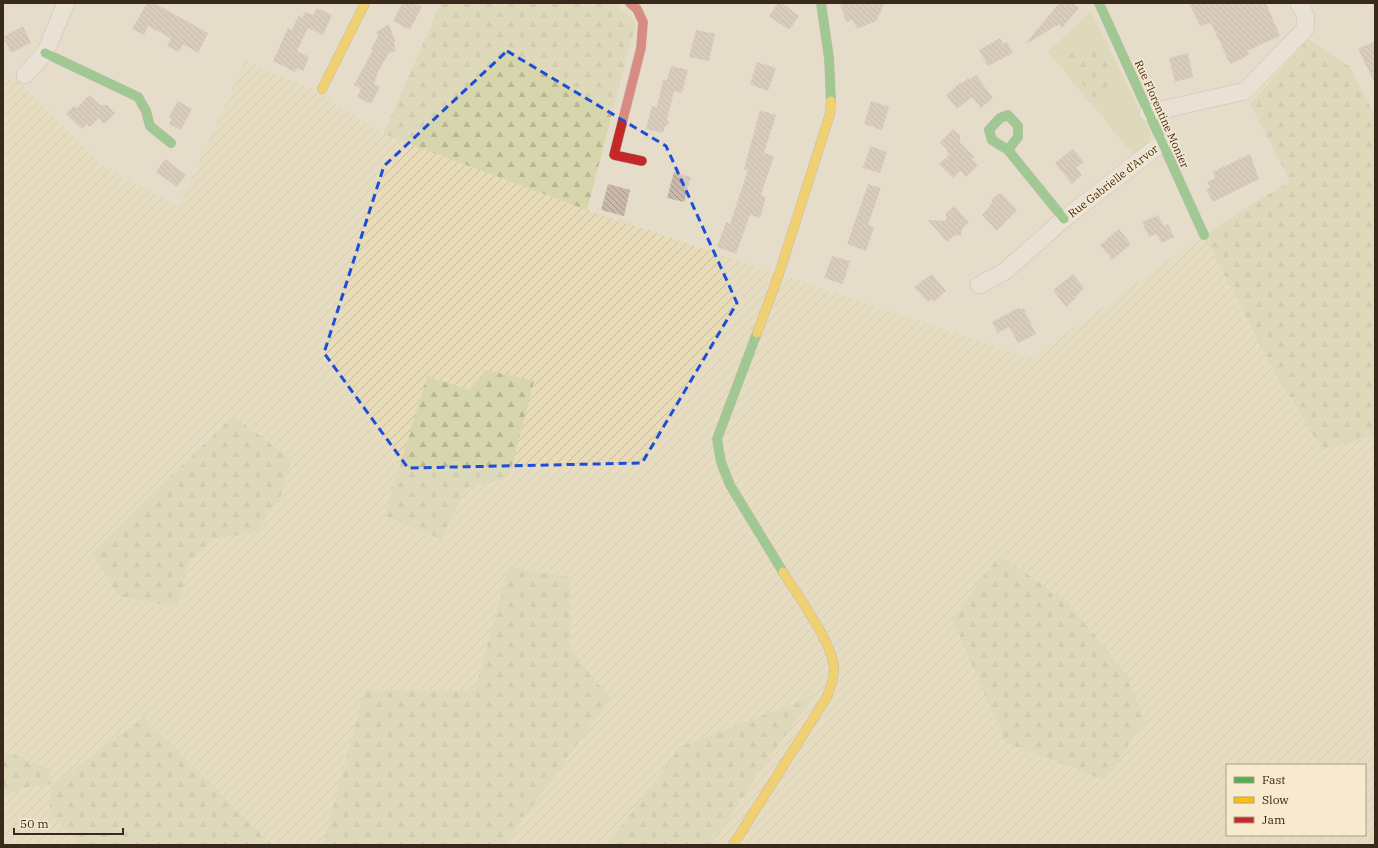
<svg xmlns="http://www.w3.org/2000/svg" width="1378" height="848" viewBox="0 0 1378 848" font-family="'IBM Plex Serif',serif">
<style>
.farmland{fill:url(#farmland-furrows);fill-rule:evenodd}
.grass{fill:#d7d5ab}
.forest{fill:url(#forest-firs)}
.building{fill:url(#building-back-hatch)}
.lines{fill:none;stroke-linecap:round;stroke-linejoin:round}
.street-casing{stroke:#aba194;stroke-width:18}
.fast-casing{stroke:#9a9084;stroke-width:10}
.slow-casing{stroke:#9a9084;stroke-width:10}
.jam-casing{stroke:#9a9084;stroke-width:10}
.street{stroke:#ede7dd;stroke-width:17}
.fast{stroke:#4caf50;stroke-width:9}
.slow{stroke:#ffc107;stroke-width:9}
.jam{stroke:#c62828;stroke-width:9}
.marked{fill:none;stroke:#1d4ed8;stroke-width:3;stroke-dasharray:8 5;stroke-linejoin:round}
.labels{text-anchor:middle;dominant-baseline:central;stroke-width:3;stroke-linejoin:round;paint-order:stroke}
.street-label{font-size:11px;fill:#39291b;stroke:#f8eacf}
</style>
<defs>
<pattern id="farmland-furrows" width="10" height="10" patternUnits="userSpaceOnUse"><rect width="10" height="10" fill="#e7dbb9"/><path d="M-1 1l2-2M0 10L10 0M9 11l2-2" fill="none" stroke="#c7bc9e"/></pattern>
<pattern id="forest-firs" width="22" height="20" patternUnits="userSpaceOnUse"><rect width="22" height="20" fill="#d7d5ab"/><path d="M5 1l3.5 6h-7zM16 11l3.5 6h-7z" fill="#b9b793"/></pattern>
<pattern id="building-back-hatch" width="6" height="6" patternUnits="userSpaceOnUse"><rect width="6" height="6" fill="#cab9ab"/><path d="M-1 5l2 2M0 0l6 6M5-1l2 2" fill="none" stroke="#a5968a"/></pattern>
</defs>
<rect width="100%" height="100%" fill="#e6dcca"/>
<path class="farmland" d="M245 61 320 93 383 134 587 210 1031 358 1204 235 1290 181 1375 132V845H3V77L18 81 105 167 179 206ZM1227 765H1365V835H1227Z"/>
<polygon class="grass" points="1091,11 1151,133 1147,145 1133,154 1048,52"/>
<g class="forest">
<polygon points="441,3 614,3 636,22 587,210 383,134"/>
<polygon points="1308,39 1350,67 1375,116 1375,317 1372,319 1375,329 1375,436 1322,450 1272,368 1204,235 1290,181 1250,104"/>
<polygon points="1081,48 1103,53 1110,74 1106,94 1094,99 1062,58"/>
<polygon points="486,370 534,381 509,477 466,489 441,539 385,516 427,376 469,390"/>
<polygon points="233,416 291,458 282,494 257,532 213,539 188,564 178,608 119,596 92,553"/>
<polygon points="999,555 1068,602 1127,675 1145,721 1105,780 1006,743 952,619"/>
<polygon points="509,567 570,577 571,650 610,699 504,845 323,845 365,690 475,690"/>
<polygon points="815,695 763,766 712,845 605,845 628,818 680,747"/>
<polygon points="144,717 272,845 80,845 49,812 53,784 32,786 3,796 3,750 46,767 54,784"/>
</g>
<g class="building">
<polygon points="147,3 154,3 208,33 198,53 183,44 179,52 167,46 171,38 148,26 144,35 132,29"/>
<polygon points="402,3 414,3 422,7 410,30 393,21"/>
<polygon points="778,3 782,3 799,16 789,30 769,16"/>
<polygon points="840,3 885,3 876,21 857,29 853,20 846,22"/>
<polygon points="1059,3 1073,3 1079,8 1062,28 1059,24 1028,43 1027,42"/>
<polygon points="1189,3 1266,3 1280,36 1247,51 1249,55 1230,64 1211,23 1200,26"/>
<polygon points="317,8 332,15 323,35 308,28 297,51 309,57 303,71 297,68 295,72 273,61 288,28 292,30 298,16 302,18 305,12 313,15"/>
<polygon points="389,24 395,41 394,43 396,51 389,53 378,72 374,84 380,87 371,104 357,97 361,89 354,85 373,50 371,49 378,36 376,32"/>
<polygon points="23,26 31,43 11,53 3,37"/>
<polygon points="696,30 715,34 709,61 689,57"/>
<polygon points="1000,38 1003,44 1007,42 1013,53 988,66 979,50"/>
<polygon points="1375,41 1375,83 1358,49"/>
<polygon points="1188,53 1193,77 1175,82 1169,58"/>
<polygon points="757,62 776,68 768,91 750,84"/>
<polygon points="671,66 688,70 682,93 674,91 667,119 669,123 665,127 663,133 646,129 652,106 657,107 663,80 667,80"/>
<polygon points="976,75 993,98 981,108 972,97 957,109 946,95 960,83 962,83 969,78 970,79"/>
<polygon points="89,95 100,105 107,105 115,113 104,124 99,118 90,127 87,124 82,129 66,114 74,106 77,108"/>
<polygon points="178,101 192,109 181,130 169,124 172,118 169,117"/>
<polygon points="871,101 889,107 882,130 864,124"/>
<polygon points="760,110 776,115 764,153 774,156 761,195 766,197 760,218 750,215 736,254 717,247 726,222 730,224 748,170 744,169"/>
<polygon points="953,129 960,135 960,142 974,157 972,159 978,165 966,177 960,171 953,178 939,164 949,155 946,151 947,150 940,142"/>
<polygon points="870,146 887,152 880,173 863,168"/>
<polygon points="1073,149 1084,162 1076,168 1082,175 1072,184 1055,163"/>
<polygon points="1250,154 1259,179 1213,202 1206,189 1210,188 1207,182 1215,178 1213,172"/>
<polygon points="165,159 186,175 177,187 156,172"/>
<polygon points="674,172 691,177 684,202 667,198"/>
<polygon points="608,184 630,190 624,216 601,210"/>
<polygon points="868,184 881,188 868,225 874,227 866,251 847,244"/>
<polygon points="998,194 1002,194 1017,210 997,231 982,215 993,202 991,200"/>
<polygon points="954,206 969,222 962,229 961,236 955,235 947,242 928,220 946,221 946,213"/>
<polygon points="1158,215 1164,226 1168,224 1174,237 1161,243 1157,234 1149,237 1142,222"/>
<polygon points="1119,229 1131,244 1112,260 1100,245"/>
<polygon points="832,256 850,261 843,284 824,278"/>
<polygon points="932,274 946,291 934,302 932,299 928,302 914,287"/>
<polygon points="1073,274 1084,288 1075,297 1076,298 1066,307 1053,290"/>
<polygon points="1018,308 1024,309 1036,334 1018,343 1009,327 998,333 992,322"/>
</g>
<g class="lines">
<defs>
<g id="street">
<polyline points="25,75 45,53 66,3"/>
<polyline points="1148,113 1245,91 1305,29 1306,17 1299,3"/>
<polyline points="979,285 1004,272 1064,219 1162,143"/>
</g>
<g id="fast">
<polyline points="821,3 829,58 831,101"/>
<polyline points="1099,3 1204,235"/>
<polyline points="45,53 138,97 146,111 150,126 171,143"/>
<polyline points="1008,150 992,140 989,130 1000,118 1008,115 1018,126 1018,137 1008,150 1064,219"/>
<polyline points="757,333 717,439 721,462 730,485 783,572"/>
</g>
<g id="slow">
<polyline points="322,89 365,3"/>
<polyline points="757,333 779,274 830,114 831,101"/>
<path d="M733 845 827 697C830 688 834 680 834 670 834 644 797 595 783 572"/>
</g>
<polyline id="jam" points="630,3 637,9 643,22 641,48 614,155 642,161"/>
</defs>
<use href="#street" class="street-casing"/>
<use href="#fast" class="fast-casing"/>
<use href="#slow" class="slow-casing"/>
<use href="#jam" class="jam-casing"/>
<use href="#street" class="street"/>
<use href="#fast" class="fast"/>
<use href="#slow" class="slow"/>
<use href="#jam" class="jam"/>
</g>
<path d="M0 0H1378V848H0ZM507 51 666 146 737 303 642 463 408 468 324 353 384 166Z" fill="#e6dcca" fill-opacity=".55" fill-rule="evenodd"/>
<path class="marked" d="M507 51 666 146 737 303 642 463 408 468 324 353 384 166Z"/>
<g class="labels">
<g class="street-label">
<text transform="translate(1162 114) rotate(66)">Rue Florentine Monier</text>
<text transform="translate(1113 181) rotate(-38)">Rue Gabrielle d'Arvor</text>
</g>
</g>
<rect width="1378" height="848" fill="none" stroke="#39291b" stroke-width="8"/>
<rect x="1226" y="764" width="140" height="72" fill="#f8eacf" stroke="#ac9d87"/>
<rect x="1234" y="777" width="20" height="6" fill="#4caf50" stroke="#ac9d87"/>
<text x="1262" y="784" font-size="12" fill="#39291b">Fast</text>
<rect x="1234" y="797" width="20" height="6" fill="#ffc107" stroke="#ac9d87"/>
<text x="1262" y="804" font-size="12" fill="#39291b">Slow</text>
<rect x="1234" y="817" width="20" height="6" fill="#c62828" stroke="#ac9d87"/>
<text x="1262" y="824" font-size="12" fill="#39291b">Jam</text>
<path d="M14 828v6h109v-6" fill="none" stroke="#39291b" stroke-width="2"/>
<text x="20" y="828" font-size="12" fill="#39291b" stroke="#f8eacf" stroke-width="3" paint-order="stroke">50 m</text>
</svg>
